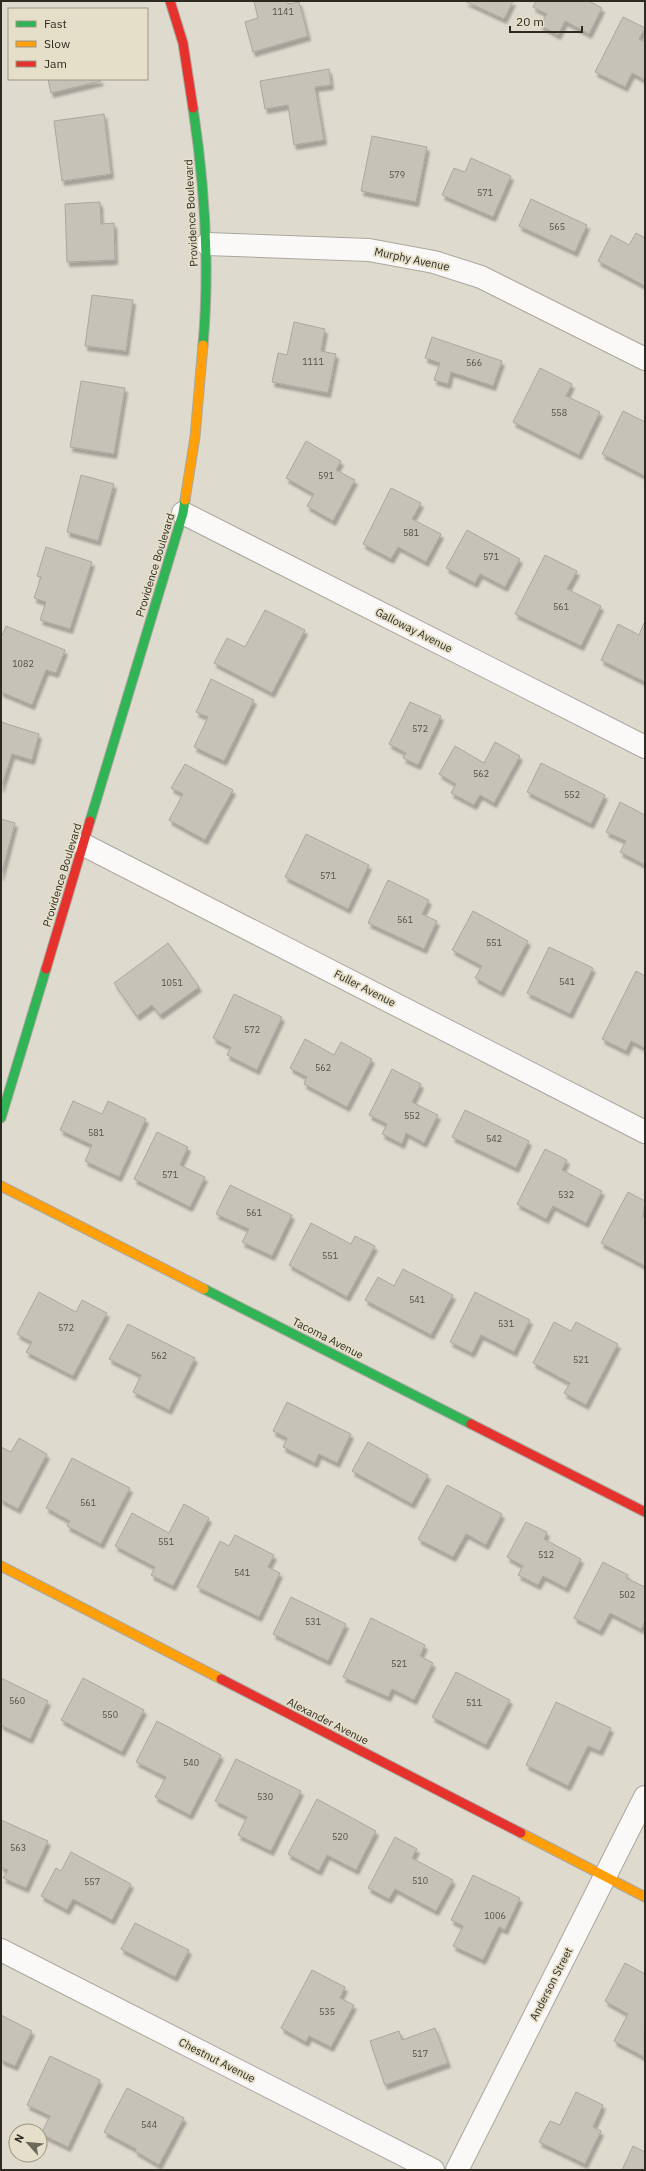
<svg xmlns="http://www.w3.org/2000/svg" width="646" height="2171" viewBox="0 0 646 2171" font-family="'IBM Plex Sans',sans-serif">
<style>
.building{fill:#c5c2b8;stroke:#aba79e;filter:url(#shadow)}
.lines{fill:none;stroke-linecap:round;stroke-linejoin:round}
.street-casing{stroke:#aba79e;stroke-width:24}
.fast-casing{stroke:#aba79e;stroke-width:11}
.slow-casing{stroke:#aba79e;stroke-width:11}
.jam-casing{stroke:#aba79e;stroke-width:11}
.street{stroke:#faf9f8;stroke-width:22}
.fast{stroke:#30b455;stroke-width:9}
.slow{stroke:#ff9f0a;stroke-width:9}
.jam{stroke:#e5322d;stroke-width:9}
.labels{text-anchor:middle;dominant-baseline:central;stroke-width:3.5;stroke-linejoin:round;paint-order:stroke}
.number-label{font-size:9px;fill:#545148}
.street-label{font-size:11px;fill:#2d2a22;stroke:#e5dec8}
</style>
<defs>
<filter id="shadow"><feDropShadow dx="2.5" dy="4.5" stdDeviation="1" flood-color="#0004"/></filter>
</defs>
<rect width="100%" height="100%" fill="#dfdace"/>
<g class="building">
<polygon points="254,1 288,1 288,4 299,2 308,36 253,52 245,22 258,18"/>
<polygon points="465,1 513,1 504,19"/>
<polygon points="536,1 589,1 602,8 589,34 565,21 558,35 540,25 547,14 533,7"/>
<polygon points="623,17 645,28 639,39 645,42 645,80 632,73 625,87 595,72"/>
<polygon points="329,69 331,85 315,87 324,140 294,145 288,105 265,109 260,81"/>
<polygon points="48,79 100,79 101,81 51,93"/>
<polygon points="104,114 111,174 62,181 54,121"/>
<polygon points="372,136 427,147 416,202 361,191"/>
<polygon points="471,158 511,176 493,217 442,195 454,168 465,172"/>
<polygon points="531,199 587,225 575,252 519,226"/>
<polygon points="100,202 101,224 114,223 115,260 67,262 65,204"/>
<polygon points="636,233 645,238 645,286 598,261 611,235 629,245"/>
<polygon points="92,295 133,300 126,351 85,346"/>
<polygon points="294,322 325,329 321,351 336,354 328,393 272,382 278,353 287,355"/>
<polygon points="432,337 502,361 493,386 451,372 448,384 434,380 440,363 425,358"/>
<polygon points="540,368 572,384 566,396 600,412 579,455 513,422"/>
<polygon points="81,381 125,388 114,454 70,447"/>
<polygon points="623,411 645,422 645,476 602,454"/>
<polygon points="306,441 341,461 336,470 355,480 333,521 307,506 314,494 286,478"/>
<polygon points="81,475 114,484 98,541 67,532"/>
<polygon points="391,488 421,503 412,519 441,534 426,562 398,547 391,559 363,544"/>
<polygon points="467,530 520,559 505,587 480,574 475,583 446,568"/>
<polygon points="46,547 92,562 70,629 40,620 46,602 34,598 41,577 37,576"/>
<polygon points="545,555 577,571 567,589 601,606 581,646 515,614"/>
<polygon points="265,610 305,630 272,693 214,663 227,638 245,647"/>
<polygon points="644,623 645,624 645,682 601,660 618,624 639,635"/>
<polygon points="6,626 65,650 56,673 46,670 32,705 1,692 1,638"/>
<polygon points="211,679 254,700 224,761 194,747 208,717 196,712"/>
<polygon points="410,702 441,716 418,765 403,758 406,753 389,744"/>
<polygon points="1,722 39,734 32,760 12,754 1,788"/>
<polygon points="495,742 520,756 494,803 480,795 474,805 451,793 456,784 439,774 455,746 484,763"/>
<polygon points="541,763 605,795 591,824 527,792"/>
<polygon points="185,764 233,790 205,840 169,820 183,794 171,788"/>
<polygon points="620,802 645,815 645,865 620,852 626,841 606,832"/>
<polygon points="1,819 15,823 1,876"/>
<polygon points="306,834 369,865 348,909 285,877"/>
<polygon points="388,880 429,900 422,914 437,921 424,949 368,923"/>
<polygon points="473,911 528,941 501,992 475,978 482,966 452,950"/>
<polygon points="168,943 199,987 160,1015 152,1005 137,1016 114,983"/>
<polygon points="549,947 593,968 570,1014 527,993"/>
<polygon points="636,971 645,976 645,1048 631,1041 626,1051 602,1039"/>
<polygon points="234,994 282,1017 257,1070 227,1055 231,1047 213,1038"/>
<polygon points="305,1039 334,1055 341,1042 372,1059 347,1107 304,1084 307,1077 290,1068"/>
<polygon points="392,1069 421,1084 412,1102 438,1115 424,1143 406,1133 402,1144 382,1134 387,1124 369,1115"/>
<polygon points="73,1101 102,1114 108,1101 146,1119 119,1177 85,1161 92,1145 60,1130"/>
<polygon points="465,1110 529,1141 516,1168 452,1137"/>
<polygon points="157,1132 188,1147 180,1165 205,1177 190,1207 134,1179"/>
<polygon points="545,1149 567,1160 562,1170 602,1191 586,1223 553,1206 546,1219 517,1204"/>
<polygon points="230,1185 292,1215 272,1256 242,1242 249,1229 216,1214"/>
<polygon points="628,1192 645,1201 643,1217 645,1218 645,1266 601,1243"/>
<polygon points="311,1223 351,1244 355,1236 375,1246 347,1297 289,1265"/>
<polygon points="403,1269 453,1295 431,1335 365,1300 378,1277 394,1286"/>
<polygon points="39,1292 76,1312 82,1300 107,1313 73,1376 26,1352 32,1342 17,1334"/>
<polygon points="475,1292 530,1320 514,1352 481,1335 472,1353 450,1342"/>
<polygon points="554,1322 571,1331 576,1322 618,1344 586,1405 564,1393 570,1383 533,1363"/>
<polygon points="128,1324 195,1358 169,1410 133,1392 141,1375 109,1359"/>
<polygon points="287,1402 351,1434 337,1463 319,1454 315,1463 283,1447 287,1438 273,1431"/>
<polygon points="19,1438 47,1454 18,1509 1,1500 1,1447 11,1452"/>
<polygon points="368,1442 428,1475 412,1504 352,1471"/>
<polygon points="72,1458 130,1488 101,1544 67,1526 70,1521 46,1508"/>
<polygon points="447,1485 502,1514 486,1545 466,1534 453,1557 418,1539"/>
<polygon points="184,1504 209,1518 173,1586 151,1575 155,1567 115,1546 132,1513 169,1533"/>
<polygon points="526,1522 547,1532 544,1539 581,1559 566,1588 543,1576 538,1585 518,1575 523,1566 507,1557"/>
<polygon points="235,1535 274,1555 268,1567 280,1573 259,1617 197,1587 220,1541 229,1546"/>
<polygon points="603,1562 628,1575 626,1578 645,1587 645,1621 641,1629 610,1613 600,1631 574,1618"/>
<polygon points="291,1597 346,1624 328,1661 273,1634"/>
<polygon points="371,1618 425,1645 420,1656 433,1663 414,1700 392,1689 388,1697 343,1677"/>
<polygon points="456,1672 510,1700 486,1745 432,1717"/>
<polygon points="1,1678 48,1701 30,1739 1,1725"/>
<polygon points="83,1678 144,1710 122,1752 61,1720"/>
<polygon points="556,1702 611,1728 600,1751 588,1746 568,1786 526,1765"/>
<polygon points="157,1721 221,1755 190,1815 155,1797 166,1777 136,1762"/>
<polygon points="236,1759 301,1791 271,1851 238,1835 247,1817 215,1801"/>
<polygon points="317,1799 376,1831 356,1870 327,1855 319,1871 288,1854"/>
<polygon points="1,1820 48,1841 26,1888 3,1878 8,1870 1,1867"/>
<polygon points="395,1837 417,1849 412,1858 453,1880 436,1911 395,1889 389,1899 368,1888"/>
<polygon points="71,1852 131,1884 112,1920 73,1899 67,1910 41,1896 56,1868 61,1871"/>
<polygon points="473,1875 520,1898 505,1930 499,1927 483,1960 453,1946 463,1926 451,1920"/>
<polygon points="135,1923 189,1950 175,1977 121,1949"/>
<polygon points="625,1963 645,1974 644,2057 614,2041 628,2014 605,2001"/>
<polygon points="312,1970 345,1987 340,1998 354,2005 331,2047 309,2036 306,2042 281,2028"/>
<polygon points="1,2015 32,2031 15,2066 1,2060"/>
<polygon points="435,2028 448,2063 385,2085 370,2041 399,2031 402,2040"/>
<polygon points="50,2056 100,2080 68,2147 41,2134 50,2116 27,2105"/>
<polygon points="127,2088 184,2118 159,2165 135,2151 136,2149 104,2132"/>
<polygon points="576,2092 603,2105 593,2127 601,2131 585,2164 539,2142 550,2121 560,2125"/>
<polygon points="633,2146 645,2152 645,2170 622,2170"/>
</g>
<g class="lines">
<defs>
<g id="street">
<polyline points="207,244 369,250 434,262 481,277 645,359"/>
<polyline points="183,513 645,747"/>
<polyline points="84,845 645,1132"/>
<polyline points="1,1950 433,2170"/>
<polyline points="457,2170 645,1797"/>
</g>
<g id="fast">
<path d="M193 108C205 187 210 265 203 345"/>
<polyline points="90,821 183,513 185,500"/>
<polyline points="1,1118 46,969"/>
<polyline points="204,1289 471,1424"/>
</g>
<g id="slow">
<polyline points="185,500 195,437 203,345"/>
<polyline points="1,1186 204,1289"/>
<polyline points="1,1566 221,1679"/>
<polyline points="521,1833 645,1897"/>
</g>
<g id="jam">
<polyline points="170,1 183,43 193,108"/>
<polyline points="46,969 90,821"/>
<polyline points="471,1424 645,1512"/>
<polyline points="221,1679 521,1833"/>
</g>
</defs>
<use href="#street" class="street-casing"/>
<use href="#fast" class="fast-casing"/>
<use href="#slow" class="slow-casing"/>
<use href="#jam" class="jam-casing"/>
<use href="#street" class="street"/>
<use href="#fast" class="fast"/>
<use href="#slow" class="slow"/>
<use href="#jam" class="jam"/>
</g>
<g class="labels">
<g class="number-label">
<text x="283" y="11">1141</text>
<text x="397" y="174">579</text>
<text x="485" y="192">571</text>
<text x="557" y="226">565</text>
<text x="313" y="361">1111</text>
<text x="474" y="362">566</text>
<text x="559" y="412">558</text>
<text x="326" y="475">591</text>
<text x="411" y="532">581</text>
<text x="491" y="556">571</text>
<text x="561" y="606">561</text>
<text x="23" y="663">1082</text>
<text x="420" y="728">572</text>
<text x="481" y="773">562</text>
<text x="572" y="794">552</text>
<text x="328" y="875">571</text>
<text x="405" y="919">561</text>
<text x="494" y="942">551</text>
<text x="567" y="981">541</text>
<text x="172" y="982">1051</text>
<text x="252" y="1029">572</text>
<text x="323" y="1067">562</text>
<text x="412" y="1115">552</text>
<text x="96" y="1132">581</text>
<text x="494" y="1138">542</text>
<text x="170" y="1174">571</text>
<text x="566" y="1194">532</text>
<text x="254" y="1212">561</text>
<text x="330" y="1255">551</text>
<text x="417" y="1299">541</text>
<text x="506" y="1323">531</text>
<text x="66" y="1327">572</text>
<text x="159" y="1355">562</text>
<text x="581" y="1359">521</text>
<text x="88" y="1502">561</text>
<text x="166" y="1541">551</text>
<text x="546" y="1554">512</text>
<text x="242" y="1572">541</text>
<text x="627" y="1594">502</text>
<text x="313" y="1621">531</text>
<text x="399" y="1663">521</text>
<text x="17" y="1700">560</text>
<text x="474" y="1702">511</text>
<text x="110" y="1714">550</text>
<text x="191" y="1762">540</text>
<text x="265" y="1796">530</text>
<text x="340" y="1836">520</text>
<text x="18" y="1847">563</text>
<text x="420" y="1880">510</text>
<text x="92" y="1881">557</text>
<text x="495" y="1915">1006</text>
<text x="327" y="2011">535</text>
<text x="420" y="2053">517</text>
<text x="149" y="2124">544</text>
</g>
<g class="street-label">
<text transform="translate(191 213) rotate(-93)">Providence Boulevard</text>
<text transform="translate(412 259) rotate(12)">Murphy Avenue</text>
<text transform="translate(155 565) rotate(-73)">Providence Boulevard</text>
<text transform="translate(414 630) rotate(27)">Galloway Avenue</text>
<text transform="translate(62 875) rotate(-73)">Providence Boulevard</text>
<text transform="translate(365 988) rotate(27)">Fuller Avenue</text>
<text transform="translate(328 1338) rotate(27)">Tacoma Avenue</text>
<text transform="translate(328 1721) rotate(27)">Alexander Avenue</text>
<text transform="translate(551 1984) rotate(-63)">Anderson Street</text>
<text transform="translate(217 2060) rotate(27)">Chestnut Avenue</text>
</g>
</g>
<rect width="646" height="2171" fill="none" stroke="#2d2a22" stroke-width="4"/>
<rect x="8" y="8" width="140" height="72" fill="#e5dec8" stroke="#9b9686"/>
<rect x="16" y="21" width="20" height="6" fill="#30b455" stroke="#9b9686"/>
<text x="44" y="28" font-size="12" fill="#2d2a22">Fast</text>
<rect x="16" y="41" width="20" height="6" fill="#ff9f0a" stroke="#9b9686"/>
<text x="44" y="48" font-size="12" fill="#2d2a22">Slow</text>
<rect x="16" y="61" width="20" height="6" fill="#e5322d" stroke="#9b9686"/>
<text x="44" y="68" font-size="12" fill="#2d2a22">Jam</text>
<g transform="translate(28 2143) rotate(297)"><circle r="19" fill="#e5dec8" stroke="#9b9686"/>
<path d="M0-3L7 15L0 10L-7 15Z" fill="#6b685e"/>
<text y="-6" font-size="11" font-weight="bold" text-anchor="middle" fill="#2d2a22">N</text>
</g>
<path d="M510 26v6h72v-6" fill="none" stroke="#2d2a22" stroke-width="2"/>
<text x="516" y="26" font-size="12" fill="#2d2a22" stroke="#e5dec8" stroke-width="3" paint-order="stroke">20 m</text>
</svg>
